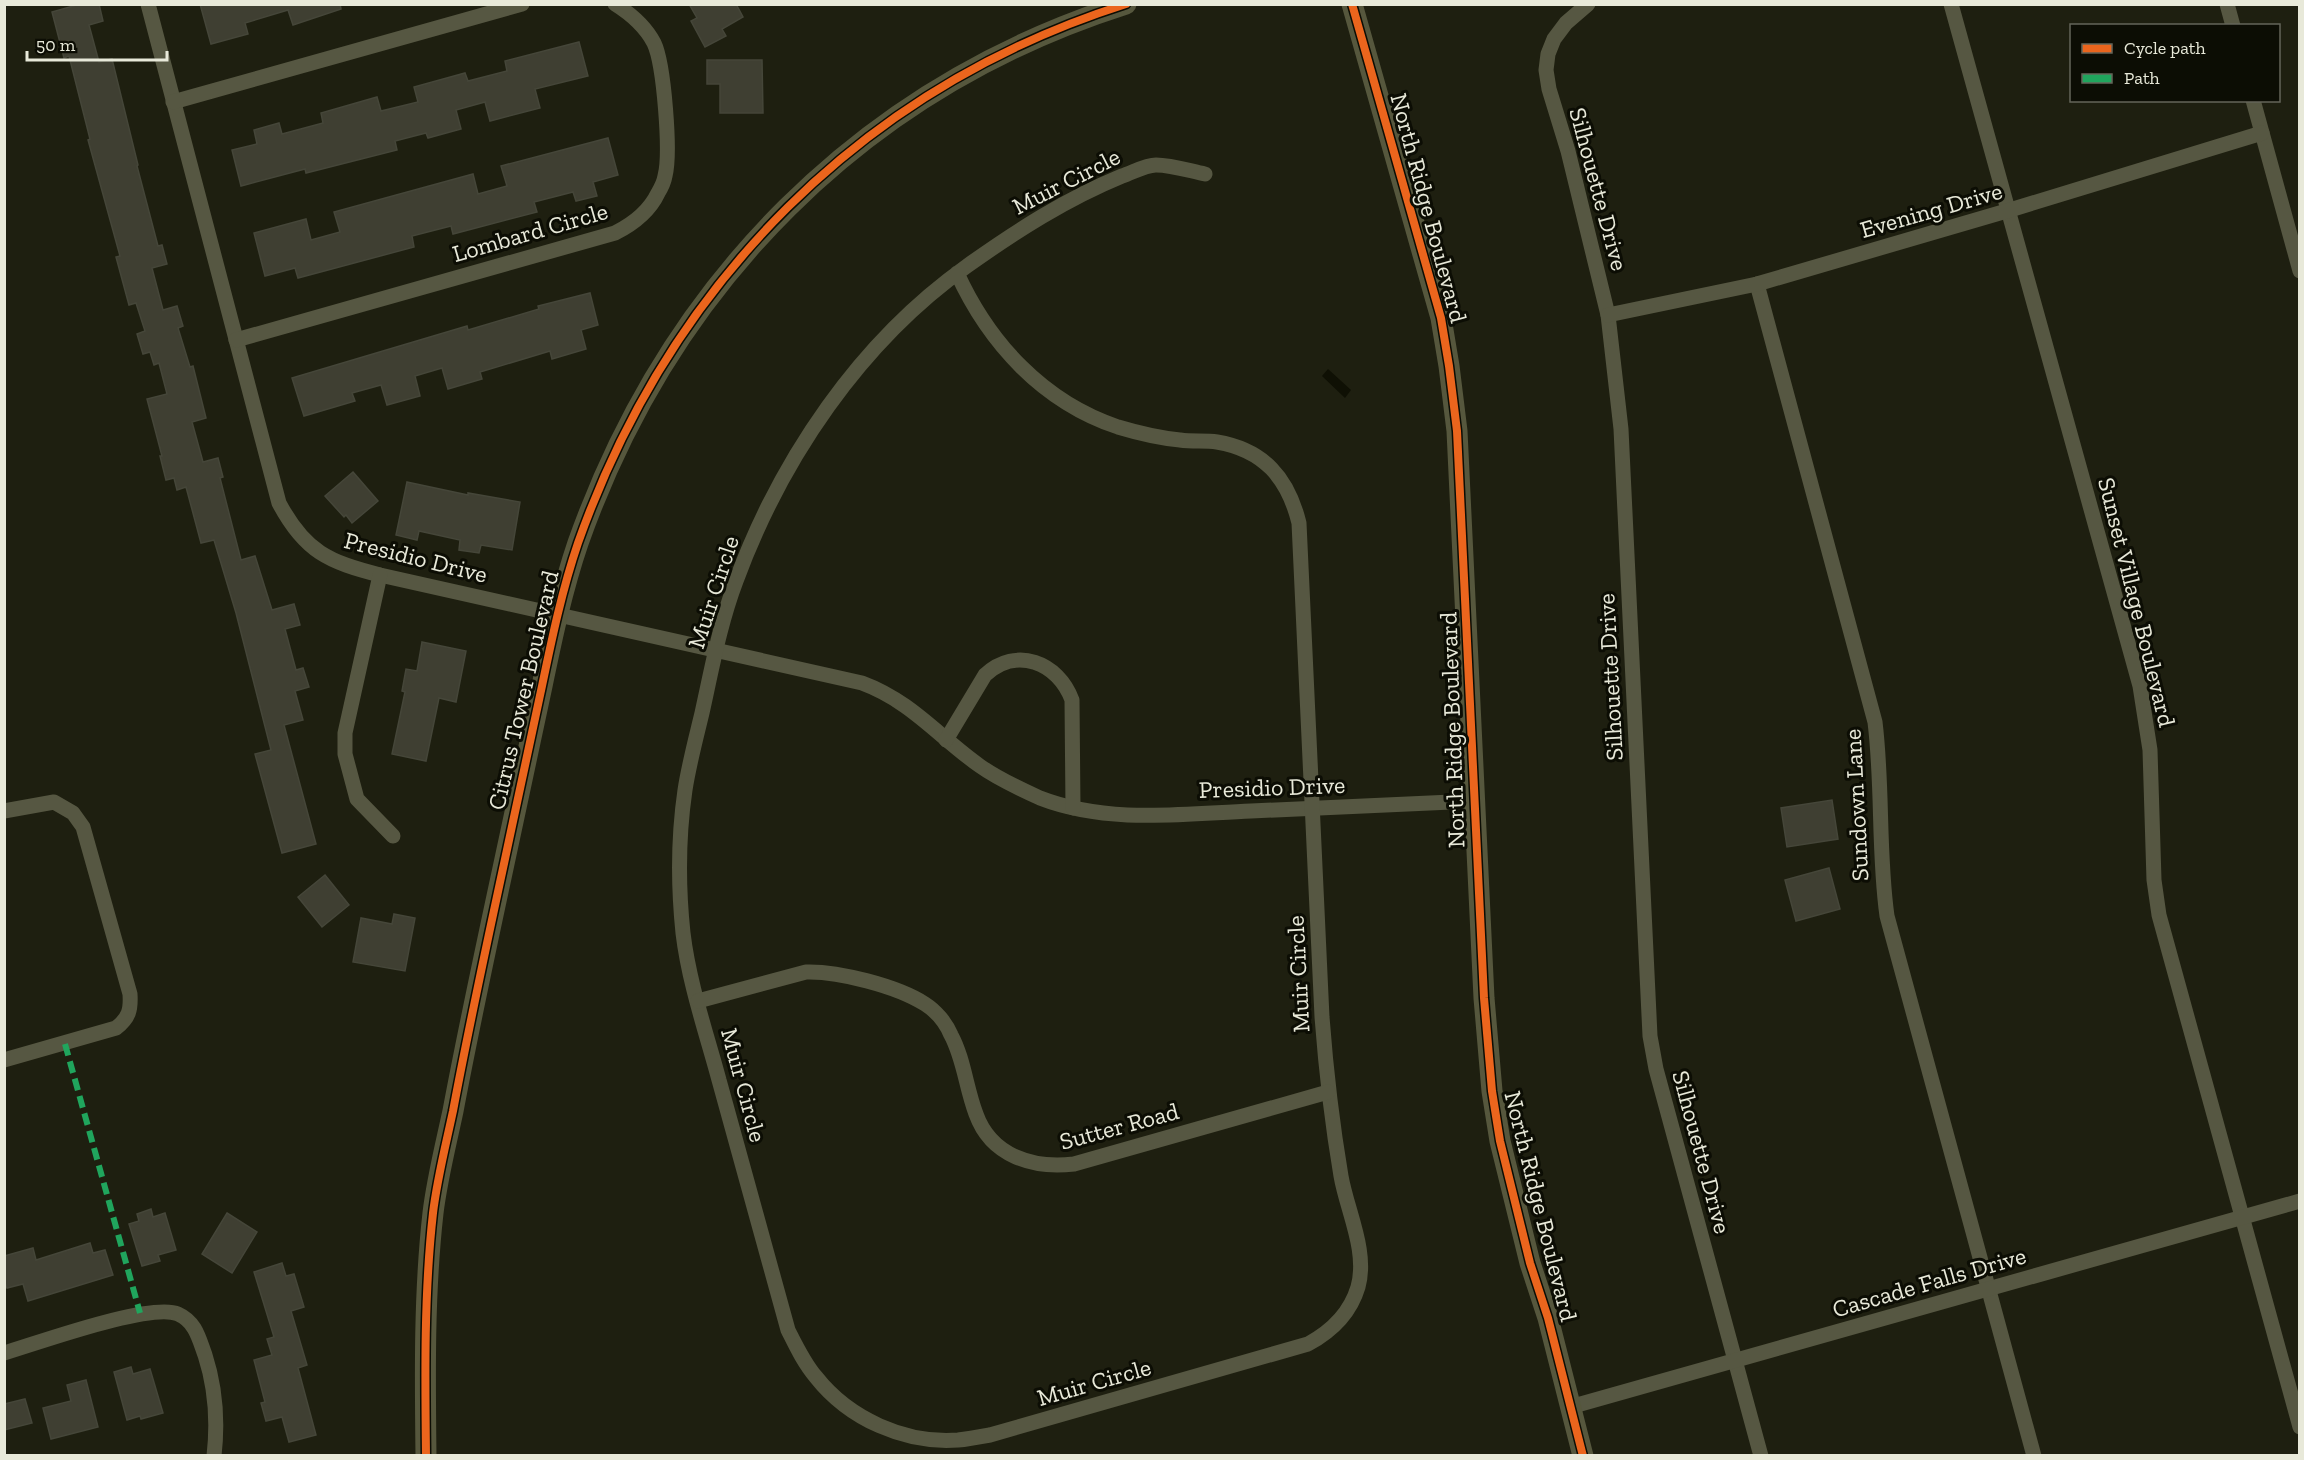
<svg xmlns="http://www.w3.org/2000/svg" width="2304" height="1460" viewBox="0 0 2304 1460" font-family="'Zilla Slab',serif">
<style>
.water{fill:#0f1004}
.building{fill:#3f3f32;stroke:#454639;stroke-width:1.5}
.lines{fill:none;stroke-linecap:round;stroke-linejoin:round}
.street{stroke:#565742;stroke-width:15}
.secondary{stroke:#56573d;stroke-width:21}
.quiet{stroke:#20a55d;stroke-width:6;stroke-dasharray:12 6;stroke-linecap:butt}
.cycleway-casing{stroke:#0c0d04;stroke-width:11}
.cycleway{stroke:#eb651d;stroke-width:8}
.labels{text-anchor:middle;dominant-baseline:central;stroke-width:6;stroke-linejoin:round;paint-order:stroke}
.street-label{font-size:24px;fill:#e8e9d9;stroke:#0c0d04}
</style>
<rect width="100%" height="100%" fill="#1e1f10"/>
<polygon class="water" points="1328,369 1351,390 1345,398 1322,376"/>
<g class="building">
<polygon points="80,4 99,4 103,21 89,25 99,62 112,59 138,165 137,166 158,246 162,245 167,264 152,268 163,310 177,306 183,326 178,328 190,367 193,366 206,418 192,422 203,462 218,458 223,477 220,478 241,560 255,556 272,610 294,604 300,625 285,629 296,670 303,668 309,687 295,691 303,720 284,725 316,844 282,853 255,754 271,750 236,613 214,540 201,543 186,487 177,490 174,478 166,480 160,456 162,456 147,399 167,394 159,363 154,365 150,352 143,354 137,334 145,331 136,303 129,305 116,257 120,256 88,140 90,139 69,56 64,58 52,12"/>
<polygon points="200,4 340,4 341,9 293,25 288,10 245,23 248,34 211,44"/>
<polygon points="689,4 736,4 743,17 722,29 726,36 705,47 691,21 697,18"/>
<polygon points="579,42 588,76 535,89 540,108 490,121 485,102 456,110 461,129 428,138 426,133 395,141 397,150 306,173 305,169 241,186 232,150 257,144 254,130 279,123 282,134 323,123 321,113 377,97 381,111 418,102 414,87 465,73 468,81 507,71 505,61"/>
<polygon points="707,60 762,60 763,113 720,113 720,84 707,84"/>
<polygon points="608,138 618,175 593,182 597,196 576,201 573,192 534,202 537,212 453,234 451,226 412,236 414,247 298,278 295,268 265,276 254,233 306,219 311,240 340,232 334,212 473,174 478,194 507,186 501,166"/>
<polygon points="590,293 598,325 581,330 586,349 552,359 550,351 480,372 482,379 448,389 442,368 415,376 420,396 387,405 381,385 352,393 355,401 304,416 292,378 467,326 468,330 539,309 538,306"/>
<polygon points="353,472 378,501 352,523 346,515 344,517 325,496"/>
<polygon points="407,482 468,495 468,493 520,502 512,550 481,545 479,553 459,550 460,540 419,531 417,540 396,535"/>
<polygon points="422,642 466,651 456,702 439,698 426,761 392,754 405,692 402,691 406,669 417,671"/>
<polygon points="1832,800 1838,839 1787,847 1781,808"/>
<polygon points="1829,868 1840,909 1796,921 1785,880"/>
<polygon points="325,875 349,905 322,927 298,897"/>
<polygon points="394,914 415,918 405,971 353,962 361,918 392,924"/>
<polygon points="151,1209 153,1217 165,1213 176,1250 158,1255 160,1261 142,1266 129,1224 139,1221 137,1214"/>
<polygon points="227,1213 257,1232 232,1273 202,1254"/>
<polygon points="90,1243 93,1253 105,1250 113,1275 28,1301 23,1284 7,1288 4,1280 4,1256 33,1248 36,1260"/>
<polygon points="282,1263 286,1276 294,1274 304,1307 291,1311 307,1365 298,1368 316,1435 289,1442 282,1417 266,1421 261,1403 265,1402 254,1360 272,1355 267,1339 274,1337 254,1272"/>
<polygon points="131,1367 133,1374 150,1369 163,1413 141,1419 140,1416 127,1420 114,1372"/>
<polygon points="86,1380 98,1427 51,1439 43,1408 71,1401 67,1385"/>
<polygon points="25,1399 32,1423 4,1430 4,1404"/>
</g>
<g class="lines">
<g class="street">
<path d="M148 4 279 503C305 552 329 562 380 575L862 683C911 701 939 737 980 766 998 779 1020 789 1040 798 1107 824 1181 814 1251 811 1326 808 1400 805 1474 801"/>
<polyline points="1588,4 1566,23 1554,39 1548,54 1546,70 1549,89 1568,151 1608,315 1621,429 1650,1036 1656,1069 1761,1456"/>
<polyline points="1951,4 2140,686 2150,750 2154,880 2159,915 2300,1427"/>
<polyline points="2227,4 2233,26"/>
<polyline points="2253,100 2300,271"/>
<polyline points="173,102 522,4"/>
<path d="M957 273C989 343 1043 402 1118 427 1138 433 1159 438 1180 440 1193 442 1205 440 1217 442 1264 450 1288 478 1299 523L1322 1017C1326 1070 1332 1123 1341 1176 1347 1211 1368 1251 1358 1287 1350 1314 1332 1331 1308 1344L990 1435C979 1437 968 1439 958 1440 905 1444 849 1419 816 1377 804 1363 796 1346 788 1330 765 1246 742 1163 719 1080 706 1032 689 983 683 933 678 885 678 838 685 790 689 764 696 738 702 713 712 668 720 623 736 581 781 459 860 342 967 266 1016 231 1066 199 1122 176 1132 173 1145 165 1156 165 1172 165 1190 171 1205 174"/>
<path d="M1757 284 1875 722C1883 787 1878 852 1887 916L2034 1456"/>
<polyline points="1608,315 1757,284 2010,210 2262,133"/>
<path d="M236 340 615 233C633 224 649 212 658 193 661 188 664 182 665 176 671 153 664 64 654 43 645 26 631 14 615 4"/>
<polyline points="380,575 345,733 345,754 357,799 393,836"/>
<path d="M946 740 985 675C1016 646 1058 662 1072 700L1073 808"/>
<path d="M4 811 54 802 73 813 83 827 130 994C131 1010 129 1018 116 1028L4 1060"/>
<path d="M698 1001 806 972C838 971 897 986 925 1004 936 1011 946 1023 951 1035 964 1059 966 1088 976 1114 991 1156 1033 1169 1074 1164L1328 1092"/>
<path d="M4 1353C38 1343 151 1302 178 1314 196 1322 199 1339 205 1355 216 1389 218 1421 214 1456"/>
<polyline points="1570,1407 2300,1201"/>
</g>
<g class="secondary">
<polyline points="1352,4 1441,318 1449,366 1457,431 1484,998 1492,1091 1500,1141 1530,1263 1548,1318 1583,1456"/>
<path d="M426 1456C425 1375 424 1293 433 1213 437 1179 446 1144 453 1111 468 1031 485 952 502 873 515 811 529 748 542 686 552 638 562 590 578 543 670 283 862 88 1126 4"/>
</g>
<polyline class="quiet" points="65,1044 140,1313"/>
<defs>
<g id="cycleway">
<polyline points="1352,4 1441,318 1449,366 1457,431 1484,998 1492,1091 1500,1141 1530,1263 1548,1318 1583,1456"/>
<path d="M426 1456C425 1375 424 1293 433 1213 437 1179 446 1144 453 1111 468 1031 485 952 502 873 515 811 529 748 542 686 552 638 562 590 578 543 670 283 862 88 1126 4"/>
</g>
</defs>
<use href="#cycleway" class="cycleway-casing"/>
<use href="#cycleway" class="cycleway"/>
</g>
<g class="labels">
<g class="street-label">
<text transform="translate(1066 181) rotate(-27)">Muir Circle</text>
<text transform="translate(1599 189) rotate(75)">Silhouette Drive</text>
<text transform="translate(1429 208) rotate(75)">North Ridge Boulevard</text>
<text transform="translate(1931 210) rotate(-16)">Evening Drive</text>
<text transform="translate(530 232) rotate(-16)">Lombard Circle</text>
<text transform="translate(416 557) rotate(14)">Presidio Drive</text>
<text transform="translate(713 592) rotate(-72)">Muir Circle</text>
<text transform="translate(2137 602) rotate(76)">Sunset Village Boulevard</text>
<text transform="translate(1610 677) rotate(-93)">Silhouette Drive</text>
<text transform="translate(523 690) rotate(-77)">Citrus Tower Boulevard</text>
<text transform="translate(1452 730) rotate(-92)">North Ridge Boulevard</text>
<text transform="translate(1272 787) rotate(-2)">Presidio Drive</text>
<text transform="translate(1856 805) rotate(-93)">Sundown Lane</text>
<text transform="translate(1298 974) rotate(-93)">Muir Circle</text>
<text transform="translate(744 1085) rotate(75)">Muir Circle</text>
<text transform="translate(1119 1126) rotate(-15)">Sutter Road</text>
<text transform="translate(1702 1152) rotate(75)">Silhouette Drive</text>
<text transform="translate(1541 1206) rotate(76)">North Ridge Boulevard</text>
<text transform="translate(1929 1282) rotate(-16)">Cascade Falls Drive</text>
<text transform="translate(1094 1382) rotate(-16)">Muir Circle</text>
</g>
</g>
<rect width="2304" height="1460" fill="none" stroke="#e8e9d9" stroke-width="12"/>
<rect x="2070" y="24" width="210" height="78" fill="#0c0d04" stroke="#646559" stroke-width="1.5"/>
<rect x="2082" y="44" width="30" height="9" fill="#eb651d" stroke="#646559" stroke-width="1.5"/>
<text x="2124" y="54" font-size="18" fill="#e8e9d9">Cycle path</text>
<rect x="2082" y="74" width="30" height="9" fill="#20a55d" stroke="#646559" stroke-width="1.5"/>
<text x="2124" y="84" font-size="18" fill="#e8e9d9">Path</text>
<path d="M27 51v9h140v-9" fill="none" stroke="#e8e9d9" stroke-width="3"/>
<text x="36" y="51" font-size="18" fill="#e8e9d9" stroke="#0c0d04" stroke-width="4.5" paint-order="stroke">50 m</text>
</svg>
